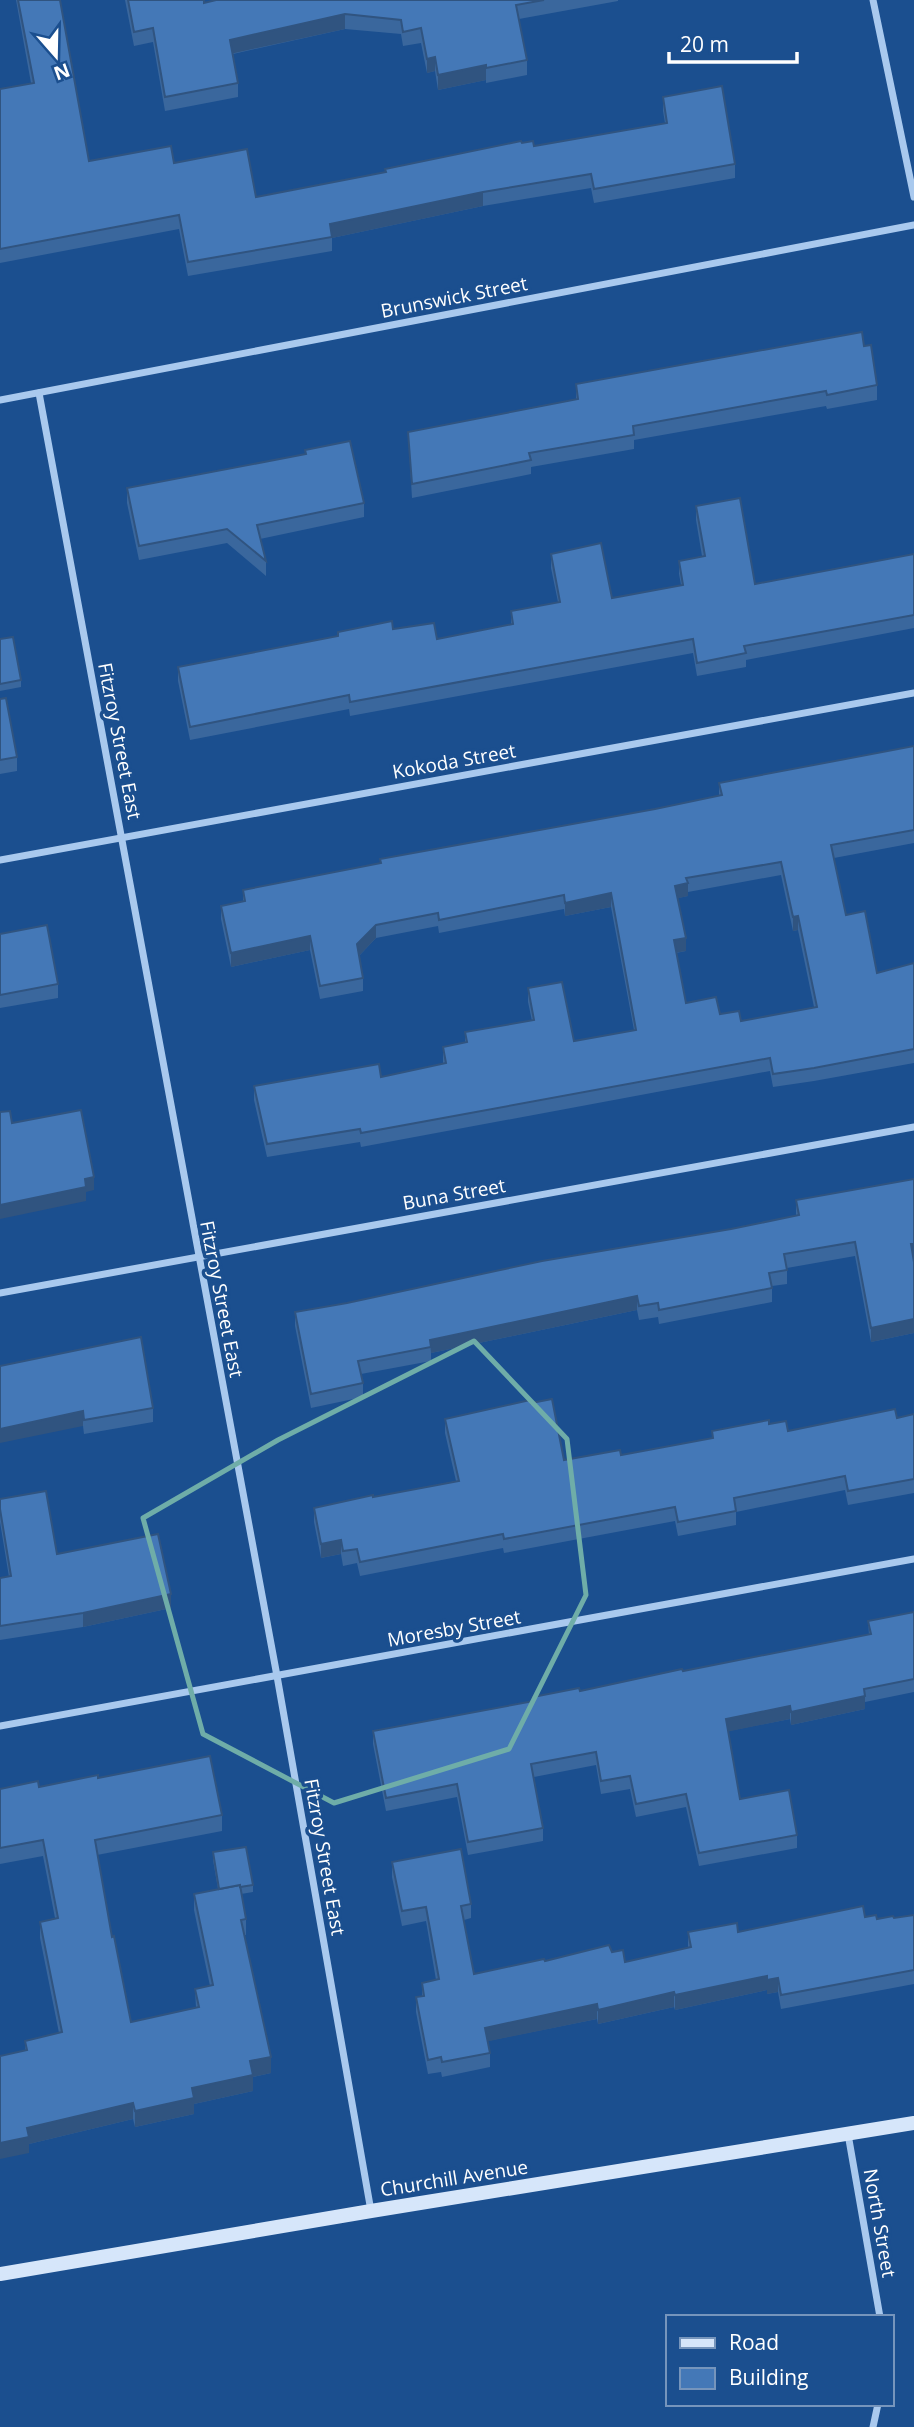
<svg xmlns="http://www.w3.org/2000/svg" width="914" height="2427" viewBox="0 0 914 2427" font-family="'Open Sans',sans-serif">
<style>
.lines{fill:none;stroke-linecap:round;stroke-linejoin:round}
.street{stroke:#a9c9ee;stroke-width:7}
.secondary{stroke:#d6e6fa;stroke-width:14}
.wall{fill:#3a679d;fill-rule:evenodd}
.shaded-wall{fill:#305480}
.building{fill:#4478b7;stroke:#305480;stroke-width:2;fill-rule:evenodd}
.marked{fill:none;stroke:#6fada8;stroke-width:5;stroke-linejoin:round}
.labels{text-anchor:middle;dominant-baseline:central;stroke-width:7;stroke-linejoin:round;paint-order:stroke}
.street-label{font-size:19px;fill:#fff;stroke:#1b4f8f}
</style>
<rect width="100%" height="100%" fill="#1b4f8f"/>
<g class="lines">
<g class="street">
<polyline points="873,0 914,197"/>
<polyline points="39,393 277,1676 371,2211"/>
<polyline points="0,400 914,225"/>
<polyline points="0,860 914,693"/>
<polyline points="0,1293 914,1127"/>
<polyline points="0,1726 914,1559"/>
<polyline points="848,2134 880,2317"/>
<polyline points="873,2427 878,2404"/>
</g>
<polyline class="secondary" points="0,2274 371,2211 914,2123"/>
</g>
<g class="wall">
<polygon points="16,0 60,0 89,161 174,163 256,197 385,172 385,169 522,143 534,146 665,123 663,111 663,97 735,164 735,178 594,203 591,188 483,206 332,238 332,251 188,276 179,229 0,263 0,89 31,83"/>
<polygon points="125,0 204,0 204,3 216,0 618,0 618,1 519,19 527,60 527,75 486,83 486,80 438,90 435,71 427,73 421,43 403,46 401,34 345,29 233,54 238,83 238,97 165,111 153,42 134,46"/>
<polygon points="864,346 877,385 877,400 827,409 826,406 634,440 634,449 531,467 531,474 412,498 408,432 576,399 576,384"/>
<polygon points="305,450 364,503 364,517 260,539 266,561 266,576 227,543 139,560 127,503 127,488 305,454"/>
<polygon points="696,506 755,584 914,554 914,628 746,660 746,667 697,676 693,653 350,716 349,709 190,740 178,681 178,667 338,636 338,632 393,629 437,639 511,624 511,611 558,602 551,568 551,554 612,598 681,585 679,574 679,561 702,556 696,520"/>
<polygon points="0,639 21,680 21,687 0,691"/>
<polygon points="0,699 17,757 17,771 0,774"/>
<path d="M914 746V843L834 858 846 915 877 973 914 963V1063L814 1081 773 1087 770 1071 361 1147 360 1142 267 1157 254 1100V1086L381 1077 443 1064V1047L465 1043V1032L532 1021 528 1002V988L574 1041 634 1030 611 907 565 916 564 909 439 933 438 926 376 938 359 956 363 978V991L320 999 310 950 231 967 221 919V906L243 901V890L380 863V859L655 809 719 796V783ZM781 875 793 931 798 930 814 1007 741 1021 686 1003 676 953 686 951 678 898 688 896V892Z"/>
<polygon points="0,934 58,984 58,998 0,1008"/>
<polygon points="914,1179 914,1333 871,1342 855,1256 787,1268 787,1284 772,1286 772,1302 659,1324 658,1317 639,1320 637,1310 431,1353 431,1361 361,1374 363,1383 363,1397 311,1408 295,1326 295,1312 347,1303 731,1229 796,1216 796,1200"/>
<polygon points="0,1366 153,1408 153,1422 84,1434 83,1426"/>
<polygon points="531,1403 564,1460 621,1455 712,1439 712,1431 769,1424 788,1431 897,1418 914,1414 914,1493 848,1505 845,1490 736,1512 736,1525 678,1536 675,1521 504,1553 503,1548 360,1576 357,1563 343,1566 341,1554 321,1558 314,1522 314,1508 373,1497 456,1481 445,1433 445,1419"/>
<polygon points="0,1499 57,1554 171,1608 83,1627 0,1640 0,1578 9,1577 0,1522"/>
<polygon points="914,1612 914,1692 865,1702 865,1709 791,1725 790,1719 728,1731 740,1799 797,1835 797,1848 699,1866 686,1807 636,1817 630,1789 601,1794 596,1765 534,1777 543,1828 543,1841 468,1855 457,1797 386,1811 373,1744 373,1731 533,1701 533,1697 580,1691 869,1635 868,1621"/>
<polygon points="98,1778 222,1815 222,1831 97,1855 112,1937 131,2022 196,2008 195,1989 210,1986 194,1910 194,1894 218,1889 213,1860 213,1852 253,1885 253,1892 241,1894 246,1919 246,1935 244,1935 271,2073 253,2077 253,2091 194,2104 194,2114 135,2127 133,2119 29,2144 29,2153 25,2041 59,2033 40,1938 40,1922 55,1918 43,1856 0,1864 0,1789 39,1787"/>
<polygon points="392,1862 471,1904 471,1918 464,1920 474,1974 545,1961 612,1952 625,1962 688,1948 688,1932 738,1932 865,1917 877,1919 894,1918 914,1915 914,1984 781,2009 778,1992 767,1994 767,1990 675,2010 674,2007 598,2024 597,2019 487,2041 490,2053 490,2067 442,2077 441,2072 428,2074 416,2012 416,1997 422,1997 422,1983 436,1980 426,1921 402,1926 392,1877"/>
</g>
<g class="shaded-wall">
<polygon points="345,14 345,29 230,54 230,40"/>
<polygon points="435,57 435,71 427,73 427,59"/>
<polygon points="486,65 486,80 438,90 438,75"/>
<polygon points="483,192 483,206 332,238 330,224"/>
<polygon points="688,883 688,896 675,899 675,886"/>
<polygon points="611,893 611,907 565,916 565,903"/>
<polygon points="798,916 798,930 793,931 793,917"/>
<polygon points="376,925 376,938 357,958 357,944"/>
<polygon points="310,936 310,950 231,967 231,953"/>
<polygon points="686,938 686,951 674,953 674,940"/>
<polygon points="94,1177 94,1190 86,1192 86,1201 0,1219 0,1205"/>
<rect x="911" y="1244" width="3" height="14"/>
<polygon points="637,1296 637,1310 431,1353 430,1340"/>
<polygon points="914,1319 914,1333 871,1342 871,1328"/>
<polygon points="83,1411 83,1426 0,1443 0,1429"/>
<polygon points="341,1540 341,1554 321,1558 321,1544"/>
<polygon points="171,1594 171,1608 83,1627 83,1613"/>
<polygon points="865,1696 865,1709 791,1725 791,1712"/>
<polygon points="790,1706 790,1719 726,1732 726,1719"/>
<polygon points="767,1976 767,1990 675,2010 675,1995"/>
<polygon points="778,1978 778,1992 767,1994 767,1980"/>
<polygon points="674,1992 674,2007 598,2024 598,2010"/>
<polygon points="597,2004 597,2019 485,2042 485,2028"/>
<polygon points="271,2057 271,2073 253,2077 253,2091 194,2104 194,2114 135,2127 135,2111 192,2088 250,2061"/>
<polygon points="133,2103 133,2119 29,2144 29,2153 0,2159 0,2143 27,2128"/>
</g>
<g class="building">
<polygon points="18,0 60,0 89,161 171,146 174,163 247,149 256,197 386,172 385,169 521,141 522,143 533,141 534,146 667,123 663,97 722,86 735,164 594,189 591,174 483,192 330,224 332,237 188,262 179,215 0,249 0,89 34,83"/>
<polygon points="128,0 204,0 204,3 216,0 544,0 516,5 527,60 486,68 486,65 438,75 435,57 427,59 421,28 403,32 401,20 345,14 230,40 238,83 165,97 153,28 134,32"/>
<polygon points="862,332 864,346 871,345 877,385 827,395 826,391 633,426 634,435 529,453 531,460 412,484 408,432 578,399 576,384"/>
<polygon points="350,441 364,503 257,525 266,561 227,529 139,546 127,488 306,454 305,450"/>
<polygon points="740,498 755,584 914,554 914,615 744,646 746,653 697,663 693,639 350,702 349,695 190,727 178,667 338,636 338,632 392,621 393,629 434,623 437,639 513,624 511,611 560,602 551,554 601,543 612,598 683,585 679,561 705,556 696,506"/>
<polygon points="13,637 21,680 0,684 0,639"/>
<polygon points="6,698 17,757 0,760 0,699"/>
<path d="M914 746V830L831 845 846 915 865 911 877 973 914 963V1049L814 1068 773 1074 770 1058 361 1133 360 1129 267 1144 254 1086 379 1064 381 1077 446 1063 443 1047 467 1042 465 1032 534 1020 528 988 562 982 574 1041 636 1030 611 893 565 903 564 895 439 920 438 913 376 925 357 944 363 978 320 986 310 936 231 953 221 906 245 901 243 890 381 863 380 859 655 809 722 795 719 783ZM781 862 793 917 798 916 817 1007 741 1021 739 1011 720 1014 716 997 686 1003 674 940 686 938 675 886 688 883 686 878Z"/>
<polygon points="47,925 58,984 0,995 0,934"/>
<polygon points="81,1110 94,1177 85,1179 86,1187 0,1205 0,1112 10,1111 12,1123"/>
<polygon points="914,1179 914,1244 911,1244 914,1262 914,1319 871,1328 855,1242 784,1254 787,1270 769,1273 772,1288 659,1310 658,1303 639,1306 637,1296 430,1340 431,1347 358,1361 363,1383 311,1394 295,1312 347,1303 542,1261 731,1229 799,1215 796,1200"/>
<polygon points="141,1337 153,1408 84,1420 83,1411 0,1429 0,1366"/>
<polygon points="552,1399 564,1460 620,1450 621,1455 713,1438 712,1431 769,1420 769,1424 786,1421 788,1431 895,1409 897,1418 914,1414 914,1479 848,1491 845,1476 734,1498 736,1511 678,1522 675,1507 504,1539 503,1534 360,1562 357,1549 343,1551 341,1540 321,1544 314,1508 373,1495 373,1497 459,1481 445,1419 530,1400 531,1403"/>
<polygon points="46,1491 57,1554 158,1534 171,1594 83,1613 0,1626 0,1578 11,1576 0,1509 0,1499"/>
<polygon points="914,1612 914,1679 864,1689 865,1696 791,1712 790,1706 726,1719 740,1799 789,1790 797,1835 699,1853 686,1794 636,1804 630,1776 601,1781 596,1752 531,1764 543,1828 468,1842 457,1784 386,1798 373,1731 534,1701 533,1697 579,1688 580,1691 682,1669 683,1671 871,1634 868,1621"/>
<polygon points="210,1756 222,1815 95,1840 112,1937 114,1936 131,2022 199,2007 195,1989 213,1985 194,1894 240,1885 246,1919 241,1920 271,2057 250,2061 253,2075 192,2088 194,2098 135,2111 133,2103 27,2128 29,2137 0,2143 0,2056 27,2050 25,2041 62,2032 40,1922 58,1918 43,1840 0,1848 0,1789 38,1781 39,1787 98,1775 98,1778"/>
<polygon points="246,1847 253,1885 240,1887 240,1885 219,1889 213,1852"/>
<polygon points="461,1849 471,1904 461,1906 474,1974 544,1959 545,1961 609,1945 612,1952 623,1950 625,1962 691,1947 688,1932 737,1923 738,1932 863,1906 865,1917 876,1915 877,1919 893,1916 894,1918 914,1915 914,1970 781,1995 778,1978 767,1980 767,1976 675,1995 674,1992 598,2010 597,2004 485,2028 490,2053 442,2062 441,2057 428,2060 416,1997 424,1996 422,1983 439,1979 426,1907 402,1911 392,1862"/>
</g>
<path class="marked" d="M474 1341 567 1439 586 1595 509 1749 334 1803 203 1734 143 1518 278 1440Z"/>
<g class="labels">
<g class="street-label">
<text transform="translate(454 297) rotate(-11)">Brunswick Street</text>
<text transform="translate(120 741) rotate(79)">Fitzroy Street East</text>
<text transform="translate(454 761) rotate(-10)">Kokoda Street</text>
<text transform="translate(454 1194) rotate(-10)">Buna Street</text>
<text transform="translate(222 1299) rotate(79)">Fitzroy Street East</text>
<text transform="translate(454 1628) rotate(-10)">Moresby Street</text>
<text transform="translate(325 1857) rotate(80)">Fitzroy Street East</text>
<text transform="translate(454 2178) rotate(-9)">Churchill Avenue</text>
<text transform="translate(880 2223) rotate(80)">North Street</text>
</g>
</g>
<rect x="666" y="2315" width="228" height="91" fill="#1b4f8f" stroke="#7695bc" stroke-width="2"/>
<rect x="680" y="2338" width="35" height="10" fill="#d6e6fa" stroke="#7695bc" stroke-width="2"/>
<text x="729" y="2350" font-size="21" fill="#ffffff">Road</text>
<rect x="680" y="2368" width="35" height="21" fill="#4478b7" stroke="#7695bc" stroke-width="2"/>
<text x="729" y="2385" font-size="21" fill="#ffffff">Building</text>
<g transform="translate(56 56) rotate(160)" stroke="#1b4f8f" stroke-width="5" paint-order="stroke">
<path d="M0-5L12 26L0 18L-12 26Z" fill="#ffffff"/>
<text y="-10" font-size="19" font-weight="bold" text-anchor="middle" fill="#ffffff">N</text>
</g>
<path d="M669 52v10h128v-10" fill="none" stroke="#ffffff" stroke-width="3.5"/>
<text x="680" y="52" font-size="21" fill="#ffffff" stroke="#1b4f8f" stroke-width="5" paint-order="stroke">20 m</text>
</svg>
